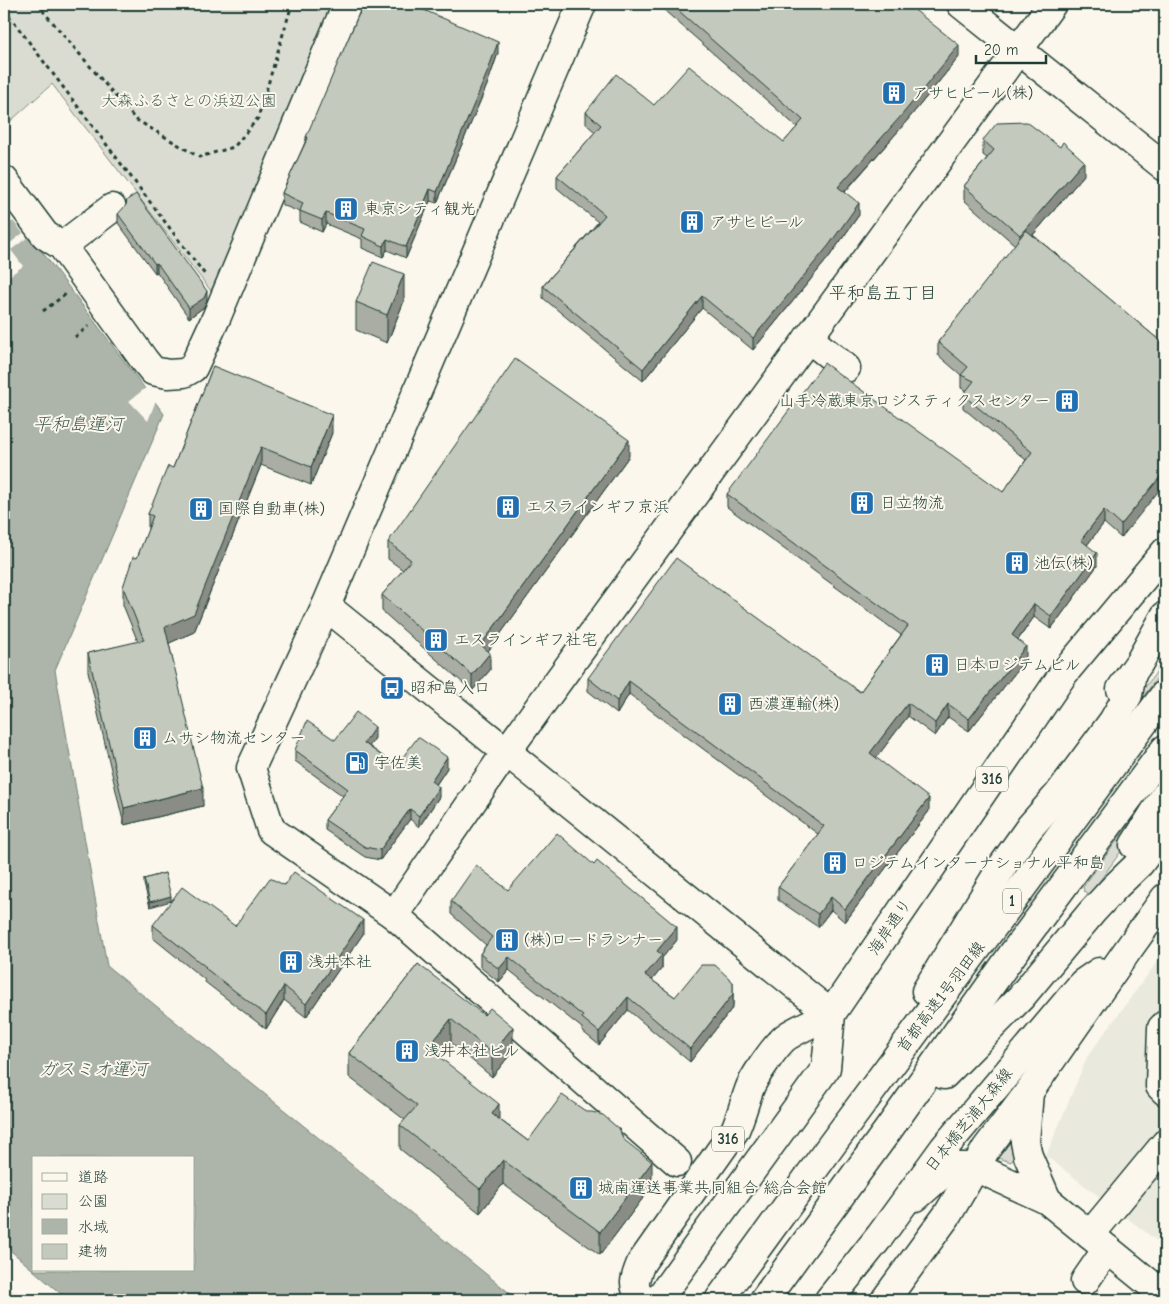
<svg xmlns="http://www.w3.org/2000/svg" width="1169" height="1304" viewBox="0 0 1169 1304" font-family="'Comic Neue','Klee One',sans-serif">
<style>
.built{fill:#eae9de}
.green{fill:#dbdcd1;stroke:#7d8c82}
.water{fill:#adb4aa;stroke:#74847b;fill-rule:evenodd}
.pier{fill:#fbf7ec}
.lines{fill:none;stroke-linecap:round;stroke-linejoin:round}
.minor-casing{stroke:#1f3d34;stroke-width:31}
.major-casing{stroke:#1f3d34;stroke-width:31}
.highway-casing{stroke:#1f3d34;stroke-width:31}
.path{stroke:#1f3d34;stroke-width:3;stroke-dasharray:4 4;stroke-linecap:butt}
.minor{stroke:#fbf7ec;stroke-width:28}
.major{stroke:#fbf7ec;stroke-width:28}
.highway{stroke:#fbf7ec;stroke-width:28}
.wall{fill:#a9ada3;stroke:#1f3d34}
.shaded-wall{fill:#898d85;stroke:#1f3d34}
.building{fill:#c4c9be;stroke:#1f3d34}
.labels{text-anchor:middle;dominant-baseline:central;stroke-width:4;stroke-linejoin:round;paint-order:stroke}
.shield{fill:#fbf7ec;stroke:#61756b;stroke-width:1}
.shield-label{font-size:15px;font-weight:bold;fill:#1f3d34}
.poi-label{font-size:16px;fill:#1f3d34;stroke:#fbf7ec;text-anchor:start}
.park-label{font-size:16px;fill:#455d53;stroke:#fbf7ec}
.street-label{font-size:16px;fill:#1f3d34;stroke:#fbf7ec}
.neighbourhood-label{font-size:18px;fill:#1f3d34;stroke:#fbf7ec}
.water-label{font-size:18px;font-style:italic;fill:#425b52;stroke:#fbf7ec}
</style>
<rect width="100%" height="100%" fill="#fbf7ec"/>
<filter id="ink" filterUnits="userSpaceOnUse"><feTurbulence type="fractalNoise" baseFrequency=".02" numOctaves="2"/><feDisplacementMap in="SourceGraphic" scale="10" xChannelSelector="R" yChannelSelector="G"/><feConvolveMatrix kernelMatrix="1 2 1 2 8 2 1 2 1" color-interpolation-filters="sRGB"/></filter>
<g filter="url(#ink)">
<g class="built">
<polygon points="1165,951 1165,1247 1046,1156 1087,1057"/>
<polygon points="4,1283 23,1300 4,1300"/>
</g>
<g class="green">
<polygon points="4,4 340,4 211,291 52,84 5,126 4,124"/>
<polygon points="1165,654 1165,667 1031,851 1027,852 1024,847 1155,674"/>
<polygon points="1165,775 1165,790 1091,893 1088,894 1084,891 1083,887"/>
<polygon points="1011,1128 1017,1154 1011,1162 991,1156"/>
</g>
<path class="water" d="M4 201 164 414 55 670 107 966 518 1300H68L4 1245ZM34 1158H194V1270H34Z"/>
<g class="pier">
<polygon points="11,207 32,234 11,250 23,266 4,280 4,248 23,233 13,221 4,228 4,213"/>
<polygon points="147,387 156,400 148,421 129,401"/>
</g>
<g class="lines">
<defs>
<g id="minor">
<polyline points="582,4 326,606 251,768 271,830 394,915 677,1162"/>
<polyline points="961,4 1165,167"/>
<polyline points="4,180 45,235 62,246 144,360 153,371 168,374 184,373 193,368 217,316 347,4"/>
<polyline points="62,246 112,208"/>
<polyline points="808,338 846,368"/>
<polyline points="326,606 831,1014 826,1068 658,1300"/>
<polyline points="394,915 507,751 1052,4"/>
<polyline points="1165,1025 1162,1028 1160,1086 1165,1091"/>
<polyline points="1029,1092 1025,1142 1028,1156 1047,1200"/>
<polyline points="916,1197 942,1174 958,1167 975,1167 1047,1200 1165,1296"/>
<polyline points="1090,1235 1165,1144"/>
<polyline points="1085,1281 1107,1249"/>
</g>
<g id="major">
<path d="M641 1300C632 1284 634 1280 641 1263L735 1130C741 1116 744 1104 749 1090 753 1078 778 1041 789 1035 802 1027 817 1021 831 1014L1064 673 1165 552"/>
<polyline points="829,1300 880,1236 944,1148 1083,983 1099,972"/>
<polyline points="885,1300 948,1214 986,1149 1029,1092 1125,954 1165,898"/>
</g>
<g id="highway">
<polyline points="1121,689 1139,663 1165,616"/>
<polyline points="1134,845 1165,796"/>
<polyline points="926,991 1003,865 1030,827 1058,795 1113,721 1128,695 1132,673"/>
<polyline points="944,1075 1021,997 1092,912 1115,887 1140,863 1165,829"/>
<polyline points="719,1300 833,1143 1165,694"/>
<polyline points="764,1300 888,1130 1012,955 1165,749"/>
</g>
</defs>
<use href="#minor" class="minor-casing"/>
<use href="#major" class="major-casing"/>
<use href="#highway" class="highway-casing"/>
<g class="path">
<polyline points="37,4 135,119 199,157 234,147 258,118 292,4"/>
<polyline points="4,9 206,276"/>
<polyline points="43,311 66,294"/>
<polyline points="75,337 89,326"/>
</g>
<use href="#minor" class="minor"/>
<use href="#major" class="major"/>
<use href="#highway" class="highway"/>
</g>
<g class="wall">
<polygon points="665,4 907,4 959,57 901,128 845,192 859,215 829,257 753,350 702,308 643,381 543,298 543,286 598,222 557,188 557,176 595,132 586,124 586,112 654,105 784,142 797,127 665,11"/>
<polygon points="498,53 487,85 437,203 430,201 406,258 387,250 383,257 362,248 362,239 326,224 322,232 300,222 300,212 282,205 282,193 306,141 306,137"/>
<polygon points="983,140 1084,175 1033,235 1165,345 1121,538 1104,523 1087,545 1097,566 1051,629 1034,617 1018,640 1026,659 969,731 948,717 935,736 908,716 876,758 929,811 845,922 831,910 818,927 778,900 778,887 818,834 629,694 617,714 588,691 588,678 860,692 901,635 727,507 727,494 1003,492 1026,460 963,408 963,395 966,390 961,388 961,375 938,355 938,342 1015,245 964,200 964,186 987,158 983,155"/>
<polygon points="118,214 207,300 204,307 189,318 157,272 155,273 118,223"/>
<polygon points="404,301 387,343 356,330 356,302"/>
<polygon points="213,366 332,433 311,485 261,465 194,632 169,643 203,806 124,825 88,671 88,653 138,642 123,605 123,587 137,558 148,530 148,514 173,468"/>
<polygon points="629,456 488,651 490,670 472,691 382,611 382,595 403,570 388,559 388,542"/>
<polygon points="375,738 369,746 396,766 447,768 436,785 439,797 419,827 410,819 380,860 365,857 325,830 325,820 343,796 295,761 295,750 335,740"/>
<polygon points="165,873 150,907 144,884 144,879"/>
<polygon points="508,890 677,940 662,958 662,968 652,980 675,997 733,982 733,1007 690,1062 628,1010 599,1045 582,1031 582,1028 509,970 499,982 480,967 480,954 486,945 451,914 451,901"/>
<polygon points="153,925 235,926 363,934 306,1017 284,1000 266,1029 205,982 205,980 153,938"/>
<polygon points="418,964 513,1051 492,1077 451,1043 440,1057 499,1119 528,1141 623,1139 652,1186 600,1255 503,1184 480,1213 400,1149 400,1125 405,1120 349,1077 349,1053"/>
</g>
<g class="shaded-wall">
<polygon points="498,42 498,53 487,85 437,203 437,192"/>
<polygon points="959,45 959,57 901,128 838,199 838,187"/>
<polygon points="1084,161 1084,175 1020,250 1020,235"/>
<polygon points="430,189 430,201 406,258 406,247"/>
<polygon points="859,203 859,215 829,257 753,350 753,338"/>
<polygon points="326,213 326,224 322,232 322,220"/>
<polygon points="387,239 387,250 383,257 383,246"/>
<polygon points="157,263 157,272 155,273 155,264"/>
<polygon points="404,274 404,301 387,343 387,315"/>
<polygon points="207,291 207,300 204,307 189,318 189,308"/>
<polygon points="702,296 702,308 643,381 643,369"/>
<polygon points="332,415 332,433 311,485 311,467"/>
<polygon points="629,440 629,456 481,661 481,645"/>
<polygon points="261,447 261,465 194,632 165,645 165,627"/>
<polygon points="1165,471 1165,483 1121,538 1121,525"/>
<polygon points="1104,510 1104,523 1081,553 1081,540"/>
<polygon points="1097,553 1097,566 1051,629 1051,616"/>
<polygon points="1034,604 1034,617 1012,648 1012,635"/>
<polygon points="1026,646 1026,659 969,731 969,719"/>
<polygon points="490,653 490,670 472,691 472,675"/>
<polygon points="629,681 629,694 617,714 617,701"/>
<polygon points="908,703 908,716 870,766 870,753"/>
<polygon points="948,704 948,717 935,736 935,723"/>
<polygon points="375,727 375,738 364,754 364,743"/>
<polygon points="447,757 447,768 431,792 431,781"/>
<polygon points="439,787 439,797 419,827 419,816"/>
<polygon points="203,788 203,806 124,825 124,808"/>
<polygon points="929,798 929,811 845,922 845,909"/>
<polygon points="410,809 410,819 380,860 380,850"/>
<polygon points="171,896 171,901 150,907 150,902"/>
<polygon points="831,897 831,910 818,927 818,914"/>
<polygon points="363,920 363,934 306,1017 306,1004"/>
<polygon points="677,927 677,940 662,958 662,968 645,989 645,975 657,951"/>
<polygon points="509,957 509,970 499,982 499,969"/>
<polygon points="284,986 284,1000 266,1029 266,1015"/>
<polygon points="733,994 733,1007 690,1062 690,1049"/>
<polygon points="628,997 628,1010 599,1045 599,1032"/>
<polygon points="451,1019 451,1043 428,1072 428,1048"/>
<polygon points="513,1027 513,1051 492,1077 492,1053"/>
<polygon points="499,1104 499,1128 492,1114"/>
<polygon points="503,1160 503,1184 480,1213 480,1189"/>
<polygon points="652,1162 652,1186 600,1255 600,1232"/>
</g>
<g class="building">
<polygon points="365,4 410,4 498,42 487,73 437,192 430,189 406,247 387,239 383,246 362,236 365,229 326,213 322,220 300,211 303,203 282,193 308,137 306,137 358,16"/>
<polygon points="671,4 907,4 959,45 901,116 838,187 859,203 829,245 753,338 702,296 643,369 543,286 605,215 557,176 601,125 586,112 616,74 654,105 689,66 784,142 803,120"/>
<polygon points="1027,122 1060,147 1063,142 1084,161 1020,235 964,186 994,150 983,140 997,123"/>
<polygon points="136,194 207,291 204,298 189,308 157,263 155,264 118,214 126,205 127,200"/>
<polygon points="1026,230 1067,263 1165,345 1165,471 1121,525 1104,510 1081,540 1097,553 1051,616 1034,604 1012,635 1026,646 969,719 948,704 935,723 908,703 870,753 929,798 845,909 831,897 818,914 778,887 824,826 629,681 617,701 588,678 676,558 860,692 908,626 727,494 824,363 1003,492 1032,452 963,395 974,381 961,375 968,367 938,342"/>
<polygon points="373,262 404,274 387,315 356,302"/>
<polygon points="515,359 629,440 481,645 490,653 472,675 382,595 411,560 388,542"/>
<polygon points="213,366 332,415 311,467 261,447 194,614 165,627 203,788 124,808 88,653 144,640 123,587 133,557 137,558 153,516 148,514 168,466 173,468"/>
<polygon points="356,712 375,727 364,743 396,766 418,737 447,757 431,781 439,787 419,816 410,809 380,850 365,847 325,820 348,789 295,750 307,721 335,740"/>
<polygon points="557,833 594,865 597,861 677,927 657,951 662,955 645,975 675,997 701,965 715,965 733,982 733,994 690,1049 628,997 599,1032 582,1018 583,1016 509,957 499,969 480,954 492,937 451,901 476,865 508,890"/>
<polygon points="294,872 363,920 306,1004 284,986 266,1015 205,968 206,967 153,925 182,887 235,926 270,878 284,885"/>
<polygon points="165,873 171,896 150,902 144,879"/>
<polygon points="418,964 484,1015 490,1008 513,1027 492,1053 451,1019 428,1048 499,1104 492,1114 528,1141 562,1095 587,1112 592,1112 603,1115 620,1130 623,1139 652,1162 600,1232 503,1160 480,1189 400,1125 417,1106 349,1053"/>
</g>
</g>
<defs>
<symbol id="building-square" viewBox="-11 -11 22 22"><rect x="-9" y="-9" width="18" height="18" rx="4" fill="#1f6fb2" stroke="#fbf7ec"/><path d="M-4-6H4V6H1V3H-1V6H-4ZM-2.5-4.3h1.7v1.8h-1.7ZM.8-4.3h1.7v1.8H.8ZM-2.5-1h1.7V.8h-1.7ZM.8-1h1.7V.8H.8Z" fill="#fff"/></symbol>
<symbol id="bus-square" viewBox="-11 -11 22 22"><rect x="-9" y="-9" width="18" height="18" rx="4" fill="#1f6fb2" stroke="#fbf7ec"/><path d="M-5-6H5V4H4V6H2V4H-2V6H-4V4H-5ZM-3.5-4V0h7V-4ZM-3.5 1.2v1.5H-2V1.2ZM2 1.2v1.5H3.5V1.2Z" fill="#fff"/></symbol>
<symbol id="fuel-square" viewBox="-11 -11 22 22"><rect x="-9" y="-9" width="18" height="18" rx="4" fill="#1f6fb2" stroke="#fbf7ec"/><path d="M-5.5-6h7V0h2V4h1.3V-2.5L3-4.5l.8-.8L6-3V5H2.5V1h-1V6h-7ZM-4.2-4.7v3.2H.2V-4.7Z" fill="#fff"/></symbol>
</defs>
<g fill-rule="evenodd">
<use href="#building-square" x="880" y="79" width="28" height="28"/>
<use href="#building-square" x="332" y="195" width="28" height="28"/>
<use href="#building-square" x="678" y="208" width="28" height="28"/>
<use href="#building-square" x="1053" y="387" width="28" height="28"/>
<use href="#building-square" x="848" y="489" width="28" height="28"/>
<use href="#building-square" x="494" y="493" width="28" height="28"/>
<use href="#building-square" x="187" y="495" width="28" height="28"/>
<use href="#building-square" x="1003" y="549" width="28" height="28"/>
<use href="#building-square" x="422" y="626" width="28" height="28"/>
<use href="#building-square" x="923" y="651" width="28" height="28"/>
<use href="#bus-square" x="378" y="674" width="28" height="28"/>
<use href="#building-square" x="716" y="690" width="28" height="28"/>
<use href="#building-square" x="131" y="724" width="28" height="28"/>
<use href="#fuel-square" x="343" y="749" width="28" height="28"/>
<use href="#building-square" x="821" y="849" width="28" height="28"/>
<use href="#building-square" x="493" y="926" width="28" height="28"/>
<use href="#building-square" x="277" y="948" width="28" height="28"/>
<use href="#building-square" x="393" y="1037" width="28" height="28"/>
<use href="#building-square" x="567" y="1174" width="28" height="28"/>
</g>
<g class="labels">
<g class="shield">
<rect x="976" y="766.5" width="32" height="25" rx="4"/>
<rect x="1003" y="888.5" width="18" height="25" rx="4"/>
<rect x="712" y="1126.5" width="32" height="25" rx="4"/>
</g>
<g class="shield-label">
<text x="992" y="779">316</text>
<text x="1012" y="901">1</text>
<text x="728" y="1139">316</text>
</g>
<g class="poi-label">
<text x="912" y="93">アサヒビール(株)</text>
<text x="364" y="209">東京シティ観光</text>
<text x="710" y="222">アサヒビール</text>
<text x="1050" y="401" text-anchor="end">山手冷蔵東京ロジスティクスセンター</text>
<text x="880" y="503">日立物流</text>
<text x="526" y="507">エスラインギフ京浜</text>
<text x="218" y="509">国際自動車(株)</text>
<text x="1034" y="563">池伝(株)</text>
<text x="454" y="640">エスラインギフ社宅</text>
<text x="954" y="665">日本ロジテムビル</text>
<text x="410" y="688">昭和島入口</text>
<text x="748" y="704">西濃運輸(株)</text>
<text x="162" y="738">ムサシ物流センター</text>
<text x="374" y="763">宇佐美</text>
<text x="852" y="863">ロジテムインターナショナル平和島</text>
<text x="524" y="940">(株)ロードランナー</text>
<text x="308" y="962">浅井本社</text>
<text x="424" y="1051">浅井本社ビル</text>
<text x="598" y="1188">城南運送事業共同組合 総合会館</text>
</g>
<g class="park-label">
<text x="189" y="101">大森ふるさとの浜辺公園</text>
</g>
<g class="street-label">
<text transform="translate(890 927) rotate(-56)">海岸通り</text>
<text transform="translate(941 997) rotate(-53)">首都高速1号羽田線</text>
<text transform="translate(969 1120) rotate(-51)">日本橋芝浦大森線</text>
</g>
<g class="neighbourhood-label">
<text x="883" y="293">平和島五丁目</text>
</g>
<g class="water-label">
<text x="78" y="424">平和島運河</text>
<text x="93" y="1069">ガスミオ運河</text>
</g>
</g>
<rect width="1169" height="1304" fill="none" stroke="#fbf7ec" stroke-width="20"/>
<rect x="10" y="10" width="1149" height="1284" fill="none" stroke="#1f3d34" stroke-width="2" filter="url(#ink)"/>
<rect x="32" y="1156" width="162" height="115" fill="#fbf7ec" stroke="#a3ada2"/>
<rect x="42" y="1173" width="25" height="8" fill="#fbf7ec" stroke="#a3ada2"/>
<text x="78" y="1182" font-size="15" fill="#1f3d34">道路</text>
<rect x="42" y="1194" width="25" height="15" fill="#dbdcd1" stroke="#a3ada2"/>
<text x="78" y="1206" font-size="15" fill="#1f3d34">公園</text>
<rect x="42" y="1219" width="25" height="15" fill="#adb4aa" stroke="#a3ada2"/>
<text x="78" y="1232" font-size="15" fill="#1f3d34">水域</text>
<rect x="42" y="1244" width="25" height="15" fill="#c4c9be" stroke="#a3ada2"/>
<text x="78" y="1256" font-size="15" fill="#1f3d34">建物</text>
<path d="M976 55v8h70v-8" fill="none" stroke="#1f3d34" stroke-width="2.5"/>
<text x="984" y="55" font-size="15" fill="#1f3d34" stroke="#fbf7ec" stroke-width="4" paint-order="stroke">20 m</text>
</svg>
